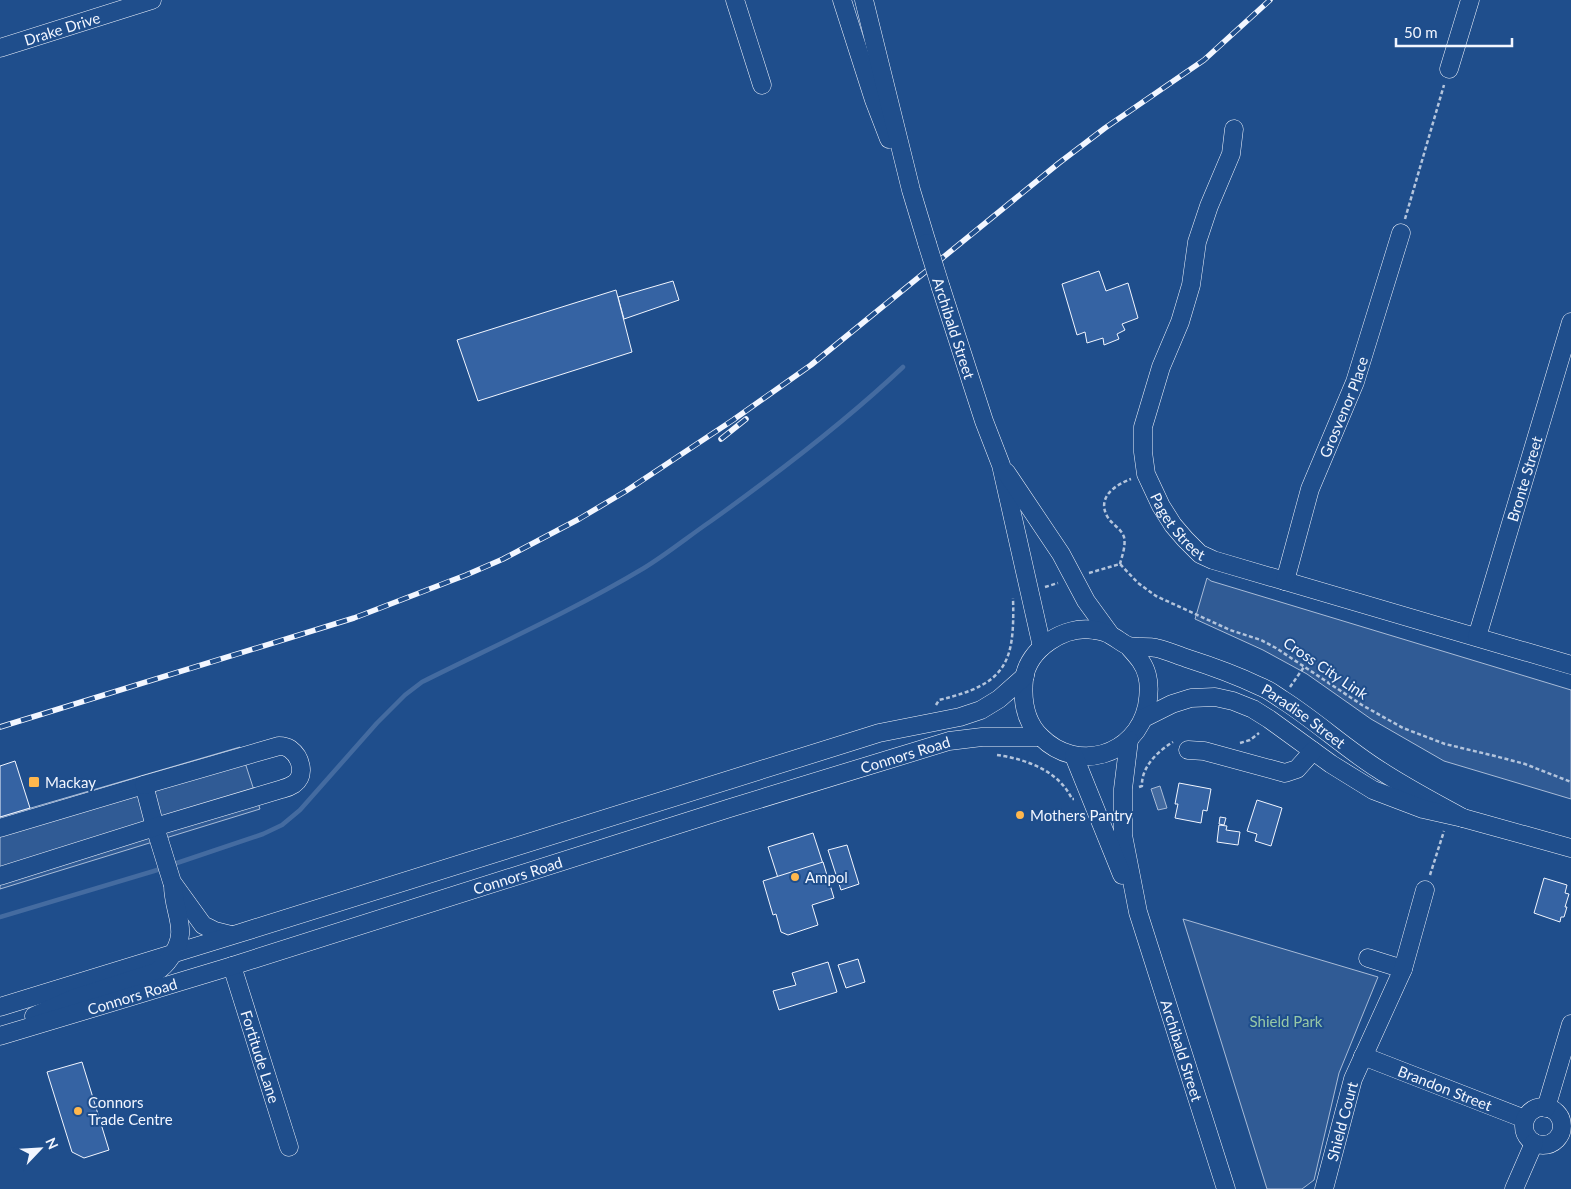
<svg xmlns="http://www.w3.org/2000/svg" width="1571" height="1189" viewBox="0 0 1571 1189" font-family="Lato,sans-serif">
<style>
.built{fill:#305b95;stroke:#a8bbd7}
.water{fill:#446ba0;stroke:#a8bbd7}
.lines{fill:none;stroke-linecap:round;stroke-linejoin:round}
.stream{stroke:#446ba0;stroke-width:4.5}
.building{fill:#3563a3;stroke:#f2f6ff}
.minor-casing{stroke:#f2f6ff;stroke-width:19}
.path{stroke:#b3c4dc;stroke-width:2.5;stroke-dasharray:4 2.5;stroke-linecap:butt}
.minor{stroke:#1f4e8c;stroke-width:18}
.rail-casing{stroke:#f2f6ff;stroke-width:5.5}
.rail{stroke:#1f4e8c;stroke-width:4;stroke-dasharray:11;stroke-linecap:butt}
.minor-bridge-casing{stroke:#f2f6ff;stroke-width:19;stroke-linecap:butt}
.minor-bridge{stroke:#1f4e8c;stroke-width:18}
.poi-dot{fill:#ffb74d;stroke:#1f4e8c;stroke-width:2}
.labels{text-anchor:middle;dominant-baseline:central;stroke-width:4;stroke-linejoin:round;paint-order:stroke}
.street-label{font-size:15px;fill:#f2f6ff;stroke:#1f4e8c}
.poi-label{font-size:15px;fill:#f2f6ff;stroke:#1f4e8c;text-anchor:start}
.park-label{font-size:15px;fill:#97c8a6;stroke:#1f4e8c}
</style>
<rect width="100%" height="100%" fill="#1f4e8c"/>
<g class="built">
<polygon points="1207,578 1211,581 1571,690 1571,799 1444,761 1371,719 1307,674 1263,650 1195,619"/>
<polygon points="240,747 260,809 0,889 0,817"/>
<polygon points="1183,919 1378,977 1339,1073 1314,1180 1302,1189 1267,1189"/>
</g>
<polygon class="water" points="1160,786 1167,808 1158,810 1151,789"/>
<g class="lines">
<g class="stream">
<path d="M171 865 263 834 282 825 300 810 377 723 405 695 422 682C496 645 572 611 644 568 667 554 689 536 711 521 778 473 844 423 903 367"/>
<polyline points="0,917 164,868"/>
</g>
</g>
<g class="building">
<polygon points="1099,271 1106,291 1128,283 1138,318 1122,324 1125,330 1117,334 1119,339 1104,345 1103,338 1087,343 1085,332 1077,335 1062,284"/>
<polygon points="673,281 679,300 624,319 618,297"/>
<polygon points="616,290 632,352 478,401 457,340"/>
<polygon points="15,761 30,808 0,817 0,766"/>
<polygon points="1179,783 1211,789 1207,811 1203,810 1201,823 1175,818 1178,804 1175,804"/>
<polygon points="1257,800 1282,808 1271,846 1255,841 1257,834 1247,831"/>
<polygon points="1220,817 1226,818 1224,825 1219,824"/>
<polygon points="1219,825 1227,826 1226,830 1240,832 1238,845 1217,842"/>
<polygon points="813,833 824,867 779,881 768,847"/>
<polygon points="847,845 859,884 841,890 828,850"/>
<polygon points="823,862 834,898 812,905 818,925 788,935 781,932 776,914 773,915 763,881"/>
<polygon points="1544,878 1567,885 1565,893 1569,894 1565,907 1567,907 1564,917 1561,917 1560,922 1534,913"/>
<polygon points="858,959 865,982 846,988 838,965"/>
<polygon points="828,962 837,992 779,1010 773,991 796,985 792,973"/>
<polygon points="82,1062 109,1150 84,1158 72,1152 47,1072"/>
</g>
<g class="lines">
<defs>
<g id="minor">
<polyline points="735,0 762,85"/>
<polyline points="842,0 874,100 889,139"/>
<polyline points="864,0 911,190 927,243"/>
<path id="s1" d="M0 48 152 0"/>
<polyline points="1449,69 1470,0"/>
<path id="s2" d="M1234 129 1231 154 1209 206 1197 242 1191 285 1180 322 1161 367 1143 427V452L1146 474 1161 506 1173 525 1185 539 1200 554 1213 560 1571 665"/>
<polyline points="941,288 984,421 1001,465 1042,647"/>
<polyline points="1006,472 1061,554 1086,601 1110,634"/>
<path id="s3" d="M1285 581 1310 489 1355 382 1401 233"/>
<path id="s4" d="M1477 637 1571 322"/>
<path id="s5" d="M1128 646C1136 655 1144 663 1147 675 1150 686 1149 695 1147 706 1136 756 1077 773 1041 737 1025 722 1022 700 1024 679 1028 649 1064 625 1094 630 1100 631 1107 632 1112 636 1118 639 1123 644 1129 646 1138 648 1148 646 1156 648 1166 650 1177 655 1186 658 1211 666 1236 675 1259 686 1268 689 1275 695 1283 700 1316 721 1345 748 1378 769 1405 787 1434 802 1463 818"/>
<polyline points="1144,718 1172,704 1191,698 1215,697 1233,701 1253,709 1269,719 1331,764 1373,790 1423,809 1463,818 1571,848"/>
<path id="s6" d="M1129 740 1123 789V835L1138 912 1226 1189"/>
<polyline points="1188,750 1204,751 1285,773 1297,769 1313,751"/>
<polyline points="1074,756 1122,875"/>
<polyline points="0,828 144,785 155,827 172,882 203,925 215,931 231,935"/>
<path d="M0 876 155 827 282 789C286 788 291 786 294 784 306 775 301 757 290 749 287 747 283 746 279 746L144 785"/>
<polyline points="1368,958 1403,969"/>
<path id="s7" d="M232 966 289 1147"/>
<polyline points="0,1007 240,933 879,733 960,717 981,710 999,699 1025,676"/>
<path d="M34 1016 75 998 156 972C162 968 166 964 170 958 191 931 173 914 173 885"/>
<path id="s8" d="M0 1036 232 966 730 808 949 741 982 737H1040"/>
<path id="s9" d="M1363 1056 1525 1119"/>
<circle cx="1543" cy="1126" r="19"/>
<polyline points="1546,1108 1571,1024"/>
<path id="s10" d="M1324 1189 1353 1079 1403 969 1425 890"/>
<polyline points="1514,1189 1534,1143"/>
</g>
</defs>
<use href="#minor" class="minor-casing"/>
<g class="path">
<polyline points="1405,219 1444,85"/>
<path d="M1120 564C1122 556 1126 546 1124 537 1121 528 1111 524 1107 516 1097 497 1115 485 1131 479"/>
<polyline points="1089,573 1120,564 1138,583 1156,596 1230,630 1261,640 1276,648 1362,705 1403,728 1445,744 1495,756 1525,764 1571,782"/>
<polyline points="1045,587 1058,583"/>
<polyline points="1290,687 1304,667"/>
<path d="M936 705 939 700C1006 684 1015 664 1013 598"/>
<polyline points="1240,743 1250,740 1259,733"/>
<path d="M997 755C1026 759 1059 771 1072 799H1074"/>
<path d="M1139 787 1142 786C1141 767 1158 751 1173 742"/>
<polyline points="1430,875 1444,831"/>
</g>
<use href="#minor" class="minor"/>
<defs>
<g id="rail">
<polyline points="721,439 746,419"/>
<polyline points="0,727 354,618 466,575 503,559 579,519 626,491 733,420 811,365 1059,163 1105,128 1204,60 1270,0"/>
</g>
</defs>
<use href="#rail" class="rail-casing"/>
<use href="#rail" class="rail"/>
<defs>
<polyline id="minor-bridge" points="927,243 941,288"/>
</defs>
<use href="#minor-bridge" class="minor-bridge-casing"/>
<use href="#minor-bridge" class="minor-bridge"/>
</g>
<g class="poi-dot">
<rect x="28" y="776" width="12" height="12" rx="2.5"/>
<circle cx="1020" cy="815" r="5"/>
<circle cx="795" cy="877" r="5"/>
<circle cx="78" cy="1111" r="5"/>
</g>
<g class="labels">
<g class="street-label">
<text stroke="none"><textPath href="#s1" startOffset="65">Drake Drive</textPath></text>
<text transform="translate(954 328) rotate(72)">Archibald Street</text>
<text stroke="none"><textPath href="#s3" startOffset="184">Grosvenor Place</textPath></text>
<text stroke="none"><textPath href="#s4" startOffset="165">Bronte Street</textPath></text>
<text stroke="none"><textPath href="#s2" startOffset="422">Paget Street</textPath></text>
<text transform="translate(1326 668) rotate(34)">Cross City Link</text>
<text stroke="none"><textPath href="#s5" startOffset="588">Paradise Street</textPath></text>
<text stroke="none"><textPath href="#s8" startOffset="948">Connors Road</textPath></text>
<text stroke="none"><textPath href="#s8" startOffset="542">Connors Road</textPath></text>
<text stroke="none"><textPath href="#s8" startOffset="138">Connors Road</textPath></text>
<text stroke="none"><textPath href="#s6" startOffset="319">Archibald Street</textPath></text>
<text stroke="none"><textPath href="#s7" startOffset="95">Fortitude Lane</textPath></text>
<text stroke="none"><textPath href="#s9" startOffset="88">Brandon Street</textPath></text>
<text stroke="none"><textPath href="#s10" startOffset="70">Shield Court</textPath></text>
</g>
<g class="poi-label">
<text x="45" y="782">Mackay</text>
<text x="1030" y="815">Mothers Pantry</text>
<text x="805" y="877">Ampol</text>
<text x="88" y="1102">Connors<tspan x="88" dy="17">Trade Centre</tspan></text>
</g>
<g class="park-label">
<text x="1286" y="1021">Shield Park</text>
</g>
</g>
<g transform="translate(40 1149) rotate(65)" stroke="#1f4e8c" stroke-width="4" paint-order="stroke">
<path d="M0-4L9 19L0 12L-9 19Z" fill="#f2f6ff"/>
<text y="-8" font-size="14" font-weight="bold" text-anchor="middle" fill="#f2f6ff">N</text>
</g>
<path d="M1396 38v8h116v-8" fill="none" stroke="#f2f6ff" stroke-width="2.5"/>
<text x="1404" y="38" font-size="15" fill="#f2f6ff" stroke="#1f4e8c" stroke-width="4" paint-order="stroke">50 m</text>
</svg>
